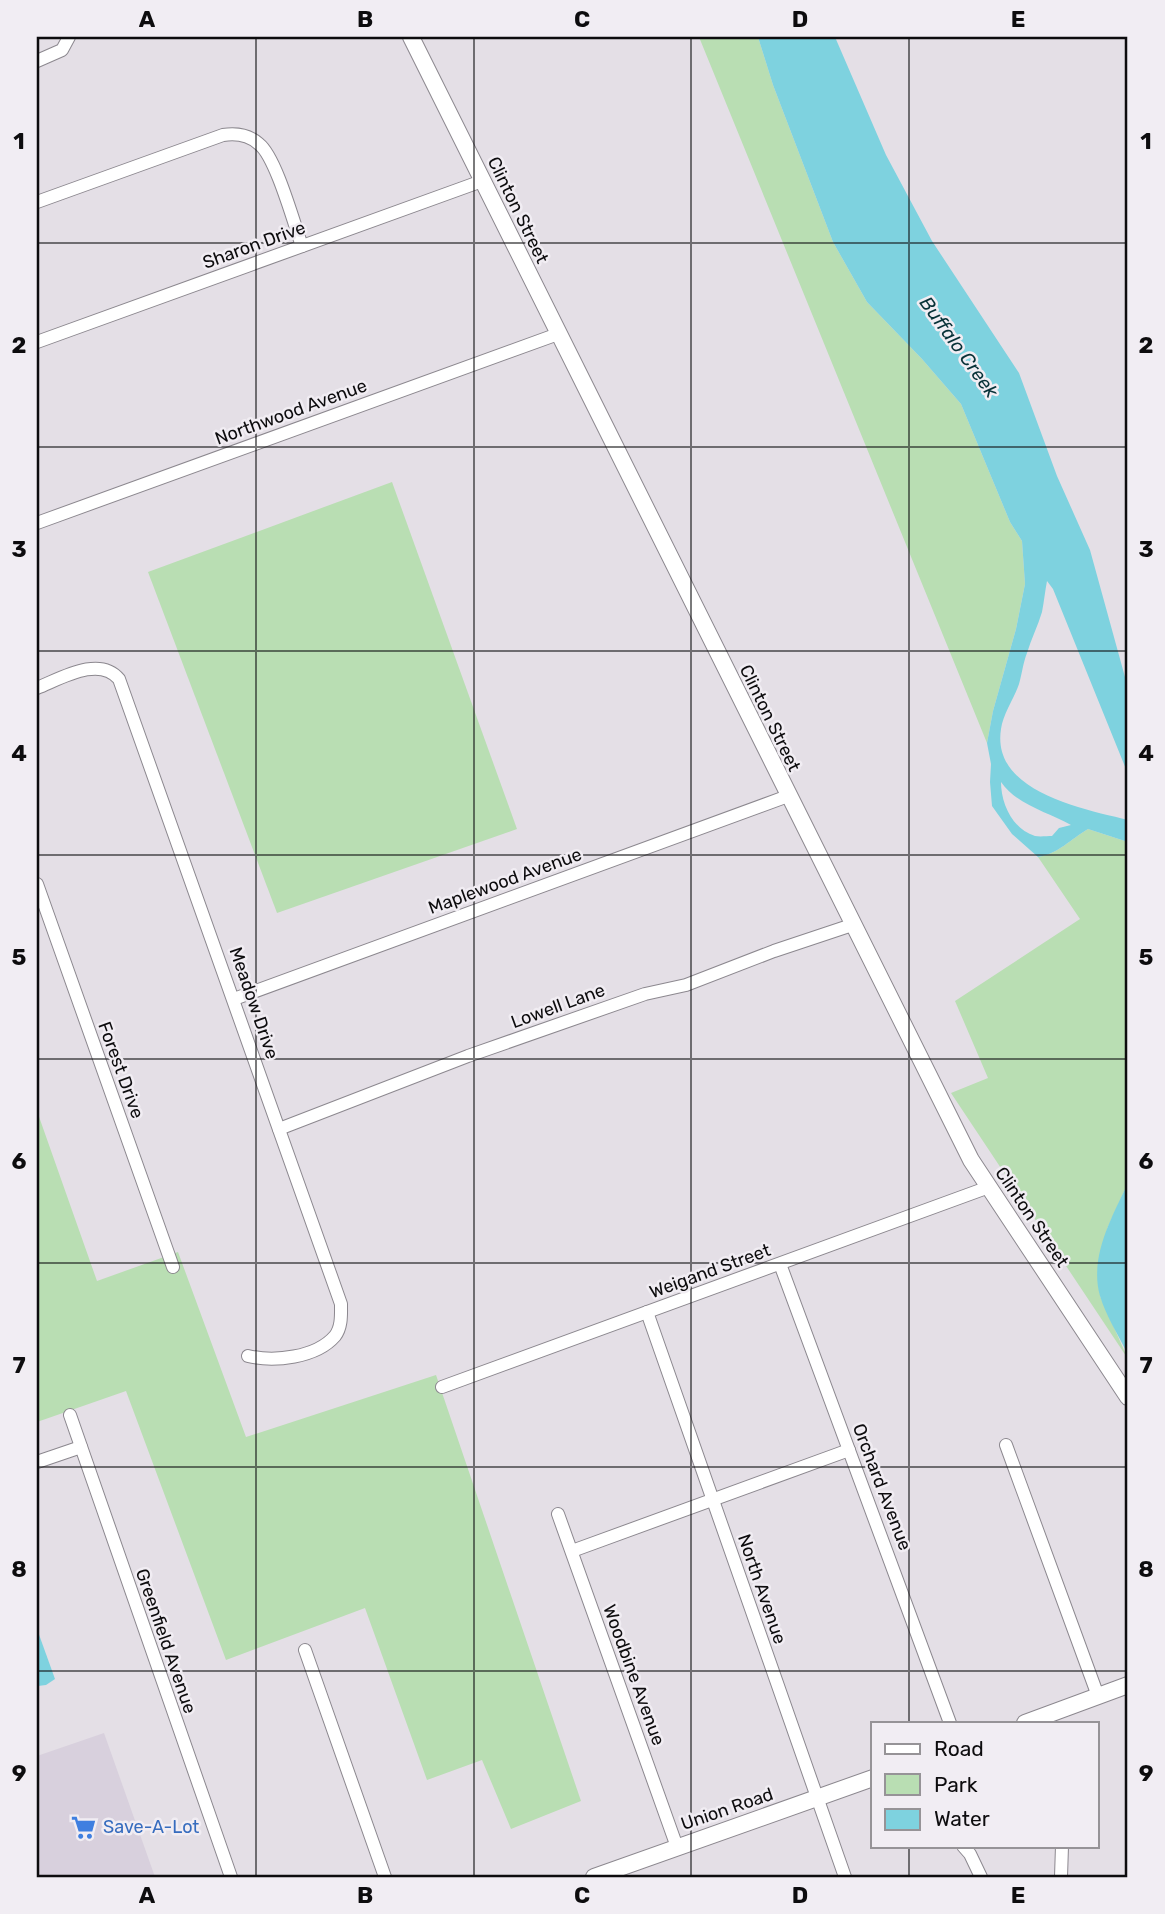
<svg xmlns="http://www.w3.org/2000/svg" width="1165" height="1914" viewBox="0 0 1165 1914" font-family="Rubik,sans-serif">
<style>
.built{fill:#d8d0dd}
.green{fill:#b9deb3}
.water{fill:#7ed2df;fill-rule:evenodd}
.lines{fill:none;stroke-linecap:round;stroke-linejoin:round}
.minor-casing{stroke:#8c888f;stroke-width:14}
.major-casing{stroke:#8c888f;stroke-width:18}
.minor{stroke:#fff;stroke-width:12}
.major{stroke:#fff;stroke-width:16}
.grid{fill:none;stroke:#0d0c0e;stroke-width:2;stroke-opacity:0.55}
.labels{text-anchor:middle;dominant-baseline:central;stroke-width:5;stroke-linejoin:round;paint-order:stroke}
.street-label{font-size:18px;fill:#0d0c0e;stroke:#f1edf3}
.shop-label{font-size:18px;fill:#366cbe;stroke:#f1edf3;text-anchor:start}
.water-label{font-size:19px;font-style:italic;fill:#073238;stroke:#f1edf3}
.neatline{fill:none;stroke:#0d0c0e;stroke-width:2.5}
.grid-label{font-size:23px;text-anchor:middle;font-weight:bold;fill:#0d0c0e}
</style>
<rect width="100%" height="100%" fill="#e4dfe6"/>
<polygon class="built" points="104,1733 155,1877 37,1877 37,1756"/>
<g class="green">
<polygon points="699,37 758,37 773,85 833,242 867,302 922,359 961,404 1010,522 1022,541 1025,584 1016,629 993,711 987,743"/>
<polygon points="392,482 517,829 277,913 148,572"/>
<path d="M1088 829 1128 842V1183L1107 1229 1100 1296 1128 1359 951 1093 988 1078 955 1001 1080 919 1038 857C1058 854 1071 839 1088 829Z"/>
<polygon points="37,1111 97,1281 178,1252 246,1437 436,1375 581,1801 511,1829 482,1760 427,1780 365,1608 226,1660 126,1391 37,1422"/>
</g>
<g class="water">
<path d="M758 37H835L886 155 932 241 1019 373 1057 476 1090 550 1128 688V774L1053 589 1047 581C1045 591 1044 602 1042 612 1038 626 1031 639 1027 653 1023 663 1022 674 1019 684 1014 699 1003 714 1001 729 991 792 1083 809 1128 820V842L1088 829C1071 839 1058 854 1038 857L1012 834 992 806 990 782 991 764 987 743 993 711 1016 629 1025 584 1022 541 1010 522 961 404 922 359 867 302 833 242 773 85ZM1001 782C1017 805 1048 812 1071 825L1059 828 1052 836C1047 836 1040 837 1035 836 1012 829 1001 803 1001 782Z"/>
<path d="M1128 1183V1355C1119 1336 1106 1316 1100 1296 1089 1257 1112 1217 1128 1183Z"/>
<polygon points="37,1629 55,1679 46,1685 38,1686"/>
</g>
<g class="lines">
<defs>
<g id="minor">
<polyline points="37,61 62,50 69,37"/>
<path d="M37 202 223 135C236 133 248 134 259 144 276 157 294 224 302 246"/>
<polyline points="37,342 482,181"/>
<polyline points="37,523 558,334"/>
<path d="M37 688C60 679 99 655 119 679L341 1304C341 1314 342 1327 335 1336 316 1358 274 1362 248 1356"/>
<polyline points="37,884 173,1267"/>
<polyline points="234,999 788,796"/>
<polyline points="279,1129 468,1056 645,994 686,985 774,951 852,925"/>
<polyline points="780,1264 950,1723"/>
<polyline points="647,1312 845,1877"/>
<polyline points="442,1387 989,1187"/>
<polyline points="70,1415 231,1877"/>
<polyline points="1006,1445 1098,1696"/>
<polyline points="37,1462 81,1447"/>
<polyline points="558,1514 677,1847"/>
<polyline points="572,1551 849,1450"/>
<polyline points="305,1650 385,1877"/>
<polyline points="963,1846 970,1854 981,1877"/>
<polyline points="1061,1877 1062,1846"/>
</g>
<g id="major">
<polyline points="411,37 971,1160 1128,1397"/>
<polyline points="1025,1723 1128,1685"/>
<polyline points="594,1877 873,1778"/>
</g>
</defs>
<use href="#minor" class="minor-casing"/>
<use href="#major" class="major-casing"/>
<use href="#minor" class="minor"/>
<use href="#major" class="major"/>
</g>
<path class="grid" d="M256 37V1877M474 37V1877M691 37V1877M909 37V1723M37 243H1128M37 447H1128M37 651H1128M37 855H1128M37 1059H1128M37 1263H1128M37 1467H1128M37 1671H1128M909 1846V1877"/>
<defs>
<symbol id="supermarket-bare" viewBox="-9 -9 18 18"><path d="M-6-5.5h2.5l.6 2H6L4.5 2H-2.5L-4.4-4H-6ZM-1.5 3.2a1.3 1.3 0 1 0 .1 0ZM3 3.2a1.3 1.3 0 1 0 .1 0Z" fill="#3f7fe0" stroke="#f1edf3" stroke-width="2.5" paint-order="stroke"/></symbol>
</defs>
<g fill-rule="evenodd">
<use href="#supermarket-bare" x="66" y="1810" width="35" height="35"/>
</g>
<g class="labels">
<g class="street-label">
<text transform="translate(518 210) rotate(64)">Clinton Street</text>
<text transform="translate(254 245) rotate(-20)">Sharon Drive</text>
<text transform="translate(291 412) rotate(-20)">Northwood Avenue</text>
<text transform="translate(770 718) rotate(64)">Clinton Street</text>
<text transform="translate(505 881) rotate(-20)">Maplewood Avenue</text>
<text transform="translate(254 1003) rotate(71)">Meadow Drive</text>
<text transform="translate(558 1006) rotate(-20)">Lowell Lane</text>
<text transform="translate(121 1070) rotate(70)">Forest Drive</text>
<text transform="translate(1032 1217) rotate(56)">Clinton Street</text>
<text transform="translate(710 1271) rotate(-20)">Weigand Street</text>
<text transform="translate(882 1487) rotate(69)">Orchard Avenue</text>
<text transform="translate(762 1589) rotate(71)">North Avenue</text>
<text transform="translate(166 1641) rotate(71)">Greenfield Avenue</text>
<text transform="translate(634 1675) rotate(70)">Woodbine Avenue</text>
<text transform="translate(727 1809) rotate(-19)">Union Road</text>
</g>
<g class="shop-label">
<text x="103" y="1827">Save-A-Lot</text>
</g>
<g class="water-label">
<text transform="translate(959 347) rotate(54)">Buffalo Creek</text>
</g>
</g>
<rect width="1165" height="1914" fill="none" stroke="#f1edf3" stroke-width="77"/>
<rect x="871" y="1722" width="228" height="126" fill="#f1edf3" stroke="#969397" stroke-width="2"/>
<rect x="885" y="1744" width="35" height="10" fill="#ffffff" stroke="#969397" stroke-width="2"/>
<text x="934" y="1756" font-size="21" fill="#0d0c0e">Road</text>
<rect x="885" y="1774" width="35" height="21" fill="#b9deb3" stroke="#969397" stroke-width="2"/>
<text x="934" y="1792" font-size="21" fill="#0d0c0e">Park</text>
<rect x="885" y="1809" width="35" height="21" fill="#7ed2df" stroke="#969397" stroke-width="2"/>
<text x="934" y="1826" font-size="21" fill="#0d0c0e">Water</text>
<rect x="38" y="38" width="1088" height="1838" class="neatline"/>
<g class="grid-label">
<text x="147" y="27">A</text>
<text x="365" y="27">B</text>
<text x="582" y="27">C</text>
<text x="800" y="27">D</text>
<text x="1018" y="27">E</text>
<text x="19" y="149">1</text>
<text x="1146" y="149">1</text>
<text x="19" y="353">2</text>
<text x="1146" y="353">2</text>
<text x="19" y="557">3</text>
<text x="1146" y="557">3</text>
<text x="19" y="761">4</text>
<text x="1146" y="761">4</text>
<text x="19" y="965">5</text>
<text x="1146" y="965">5</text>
<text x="19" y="1169">6</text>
<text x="1146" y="1169">6</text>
<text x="19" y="1373">7</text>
<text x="1146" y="1373">7</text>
<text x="19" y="1577">8</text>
<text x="1146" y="1577">8</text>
<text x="19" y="1781">9</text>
<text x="1146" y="1781">9</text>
<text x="147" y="1903">A</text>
<text x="365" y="1903">B</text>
<text x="582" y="1903">C</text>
<text x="800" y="1903">D</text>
<text x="1018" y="1903">E</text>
</g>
</svg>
